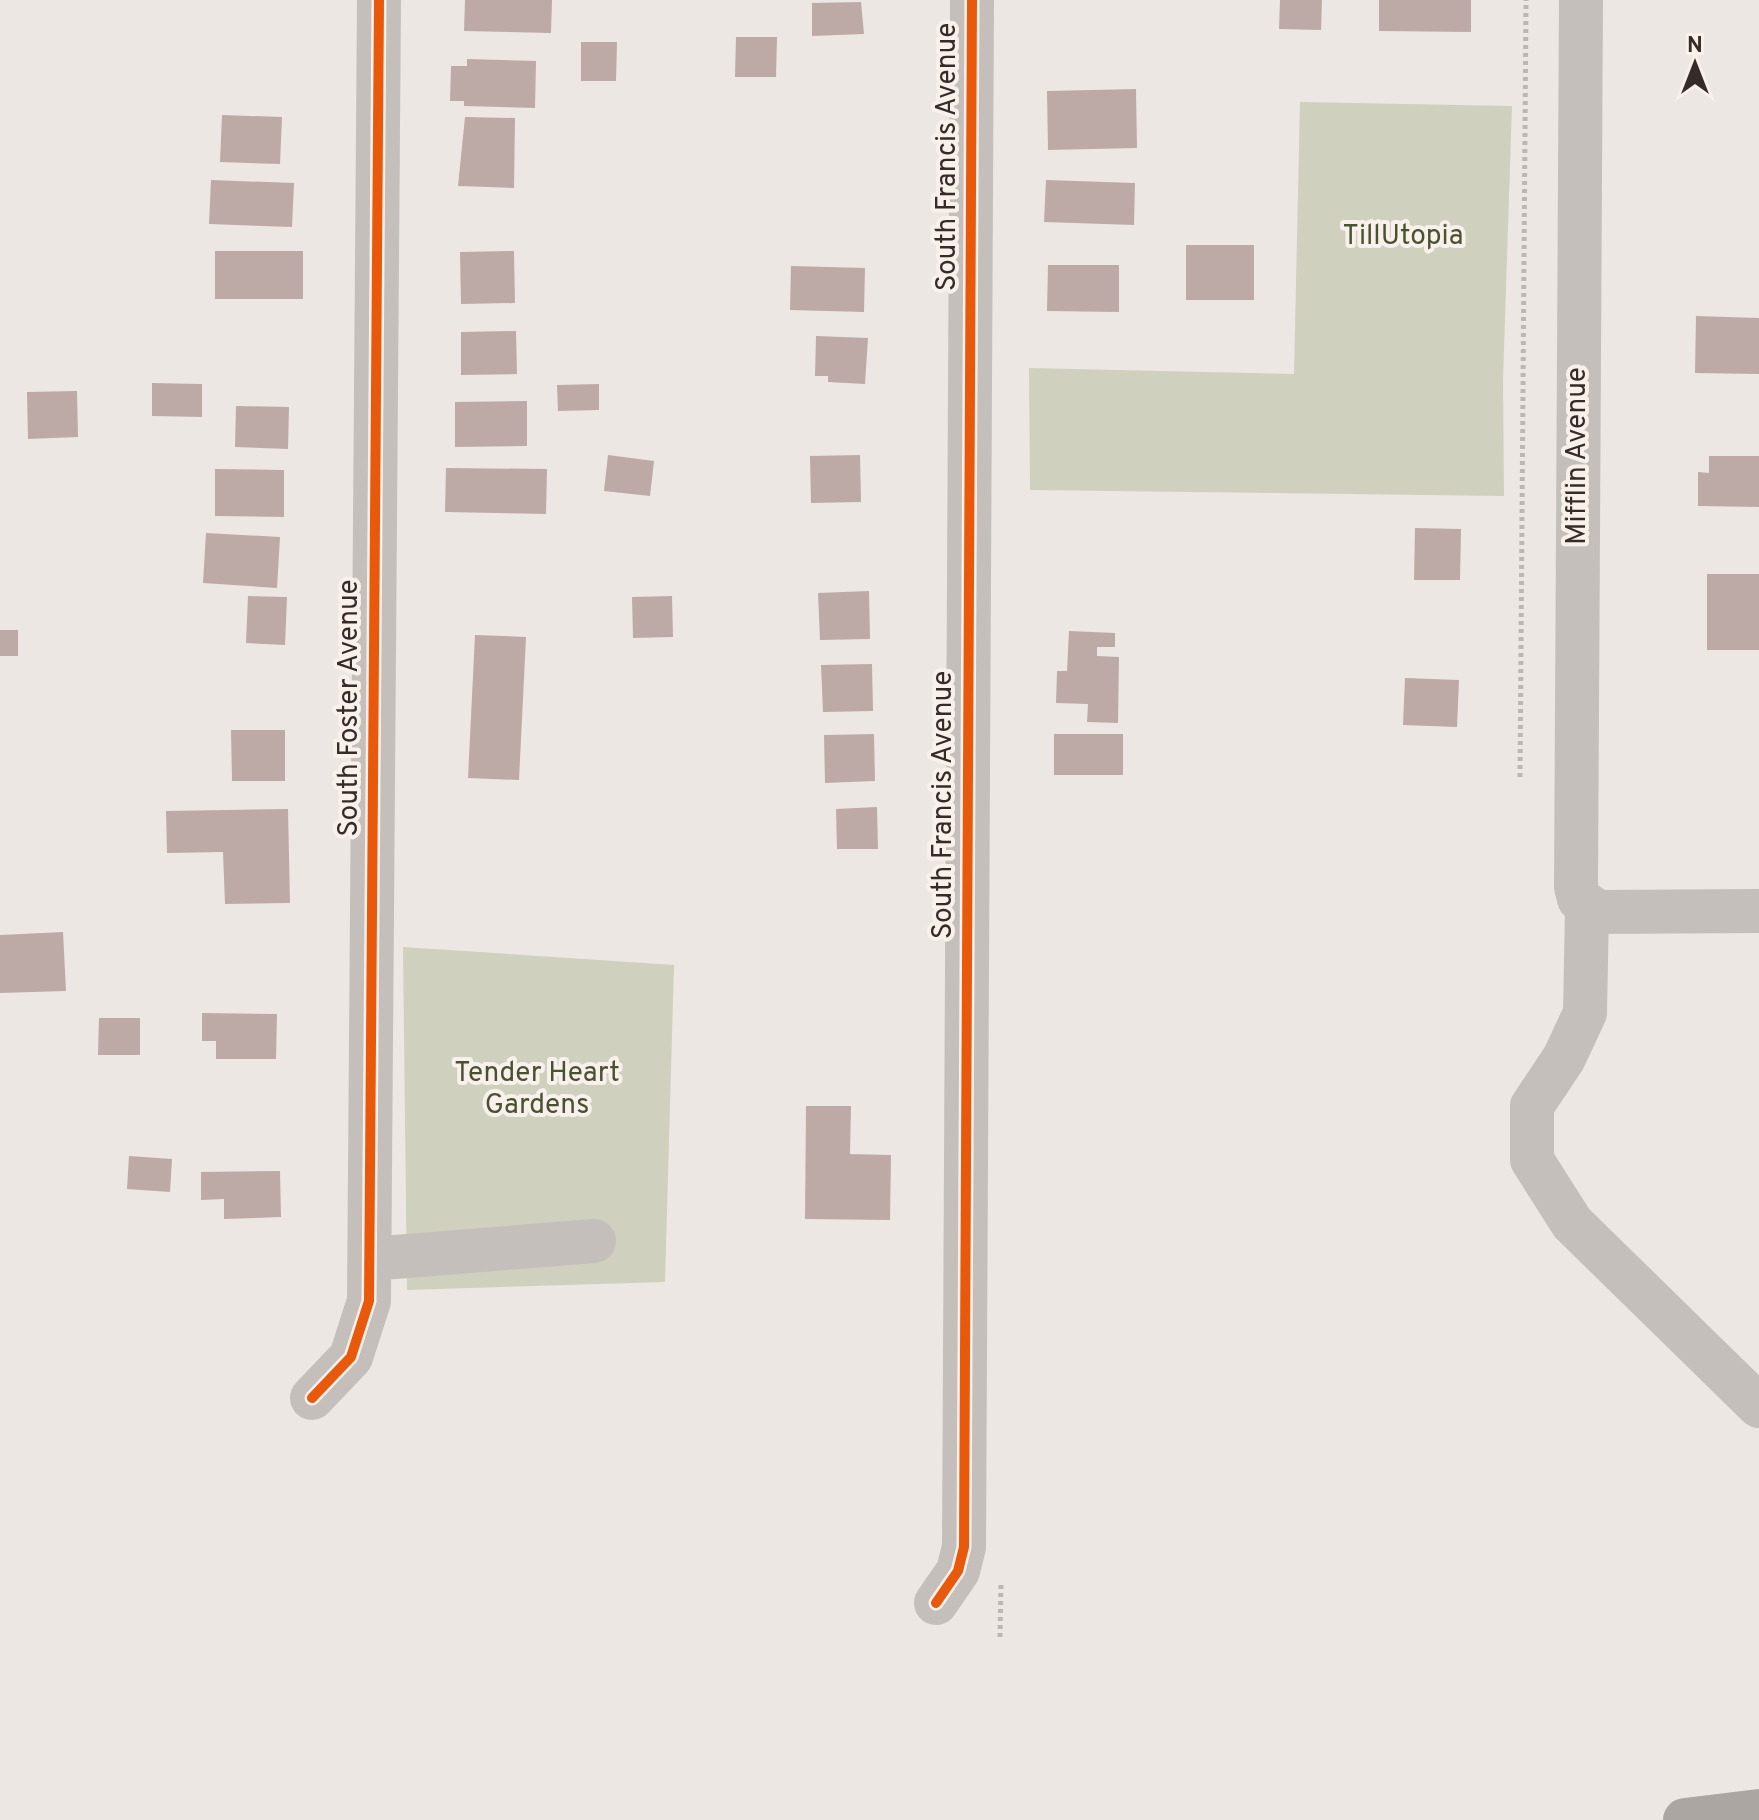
<svg xmlns="http://www.w3.org/2000/svg" width="1759" height="1820" viewBox="0 0 1759 1820" font-family="Overpass,sans-serif">
<style>
.green{fill:#cfd0be}
.building{fill:#bdaaa6}
.lines{fill:none;stroke-linecap:round;stroke-linejoin:round}
.path{stroke:#bdb7b4;stroke-width:5;stroke-dasharray:4 4;stroke-linecap:butt}
.minor{stroke:#c5bfbb;stroke-width:44}
.highway{stroke:#aba6a2;stroke-width:44}
.cycleway-casing{stroke:#f8f0eb;stroke-width:15}
.cycleway{stroke:#e8590c;stroke-width:10}
.labels{text-anchor:middle;dominant-baseline:central;stroke-width:8;stroke-linejoin:round;paint-order:stroke}
.street-label{font-size:28px;fill:#352c2a;stroke:#f8f0eb}
.park-label{font-size:28px;fill:#495131;stroke:#f8f0eb}
</style>
<rect width="100%" height="100%" fill="#ece7e3"/>
<g class="green">
<polygon points="1300,102 1512,106 1503,380 1504,496 1030,490 1029,368 1294,374"/>
<polygon points="403,947 674,965 665,1282 407,1290"/>
</g>
<g class="building">
<polygon points="465,0 552,0 551,33 464,31"/>
<polygon points="1280,0 1322,0 1321,30 1279,29"/>
<polygon points="1379,0 1471,0 1471,32 1379,31"/>
<polygon points="861,2 864,34 812,36 812,3"/>
<polygon points="736,37 777,37 776,77 735,77"/>
<polygon points="581,42 617,42 616,81 581,81"/>
<polygon points="467,59 536,61 535,108 464,106 464,101 450,101 451,66 467,66"/>
<polygon points="1136,89 1137,148 1048,150 1047,91"/>
<polygon points="222,115 282,117 280,164 220,162"/>
<polygon points="465,117 515,118 514,188 458,186"/>
<polygon points="211,180 294,183 292,227 209,224"/>
<polygon points="1046,180 1135,183 1134,225 1044,222"/>
<rect x="1186" y="245" width="68" height="55"/>
<rect x="215" y="251" width="88" height="48"/>
<polygon points="514,251 515,303 461,304 460,252"/>
<polygon points="1048,265 1119,265 1119,312 1047,311"/>
<polygon points="791,266 865,268 864,312 790,310"/>
<polygon points="1696,316 1759,318 1759,374 1695,373"/>
<polygon points="516,331 517,374 461,375 461,332"/>
<polygon points="816,336 868,338 865,384 828,382 828,376 815,376"/>
<polygon points="152,383 202,384 202,417 152,416"/>
<polygon points="599,384 599,410 558,411 557,385"/>
<polygon points="77,391 78,437 28,439 27,392"/>
<polygon points="527,401 527,446 455,447 455,402"/>
<polygon points="236,406 289,407 288,449 235,447"/>
<polygon points="608,455 654,461 650,496 604,491"/>
<polygon points="860,455 861,502 811,503 810,456"/>
<polygon points="1709,456 1759,456 1759,507 1698,506 1698,472 1709,473"/>
<polygon points="446,468 547,469 546,514 445,512"/>
<polygon points="215,469 284,470 284,517 215,516"/>
<polygon points="1415,528 1461,529 1460,580 1414,580"/>
<polygon points="206,533 280,537 277,588 203,583"/>
<rect x="1707" y="574" width="52" height="76"/>
<polygon points="869,591 870,639 820,640 818,593"/>
<polygon points="248,596 287,597 285,645 246,643"/>
<polygon points="672,596 673,637 633,638 632,597"/>
<rect x="0" y="630" width="18" height="26"/>
<polygon points="1069,631 1115,633 1115,647 1097,647 1097,656 1119,657 1118,723 1087,722 1088,704 1056,703 1057,671 1067,671"/>
<polygon points="475,635 526,637 519,780 468,778"/>
<polygon points="872,664 873,711 823,712 821,665"/>
<polygon points="1405,678 1459,680 1457,727 1403,725"/>
<polygon points="231,730 285,730 285,781 232,781"/>
<polygon points="874,734 875,781 825,783 824,735"/>
<rect x="1054" y="734" width="69" height="41"/>
<polygon points="877,807 878,849 837,849 836,809"/>
<polygon points="288,809 290,903 225,904 223,852 167,853 166,811"/>
<polygon points="63,932 66,991 0,993 0,935"/>
<polygon points="202,1013 277,1014 276,1059 216,1059 216,1041 202,1041"/>
<polygon points="99,1018 140,1018 140,1055 98,1055"/>
<polygon points="806,1106 851,1106 850,1154 891,1155 890,1220 805,1219"/>
<polygon points="129,1156 172,1159 170,1192 127,1189"/>
<polygon points="280,1171 281,1217 224,1219 224,1199 201,1200 201,1172"/>
</g>
<g class="lines">
<g class="path">
<polyline points="1520,777 1526,0"/>
<polyline points="1000,1637 1001,1582"/>
</g>
<g class="minor">
<polyline points="1581,0 1576,887 1579,899 1598,912 1759,911"/>
<polyline points="1587,908 1585,1013 1564,1058 1532,1106 1532,1160 1572,1223 1759,1406"/>
<polyline points="370,1259 594,1241"/>
<polyline points="312,1398 351,1357 369,1301 379,0"/>
<polyline points="936,1603 958,1571 964,1547 972,0"/>
</g>
<polyline class="highway" points="1685,1820 1759,1811"/>
<defs>
<g id="cycleway">
<polyline points="312,1398 351,1357 369,1301 379,0"/>
<polyline points="936,1603 958,1571 964,1547 972,0"/>
</g>
</defs>
<use href="#cycleway" class="cycleway-casing"/>
<use href="#cycleway" class="cycleway"/>
</g>
<g class="labels">
<g class="street-label">
<text transform="translate(948 157) rotate(-90)">South Francis Avenue</text>
<text transform="translate(1578 456) rotate(-90)">Mifflin Avenue</text>
<text transform="translate(350 708) rotate(-90)">South Foster Avenue</text>
<text transform="translate(944 805) rotate(-90)">South Francis Avenue</text>
</g>
<g class="park-label">
<text x="1403" y="237">TillUtopia</text>
<text x="537" y="1074">Tender Heart<tspan x="537" dy="32">Gardens</tspan></text>
</g>
</g>
<g transform="translate(1695 64)" stroke="#f8f0eb" stroke-width="6" paint-order="stroke">
<path d="M0-6L14 30L0 20L-14 30Z" fill="#352c2a"/>
<text y="-12" font-size="22" font-weight="bold" text-anchor="middle" fill="#352c2a">N</text>
</g>
</svg>
